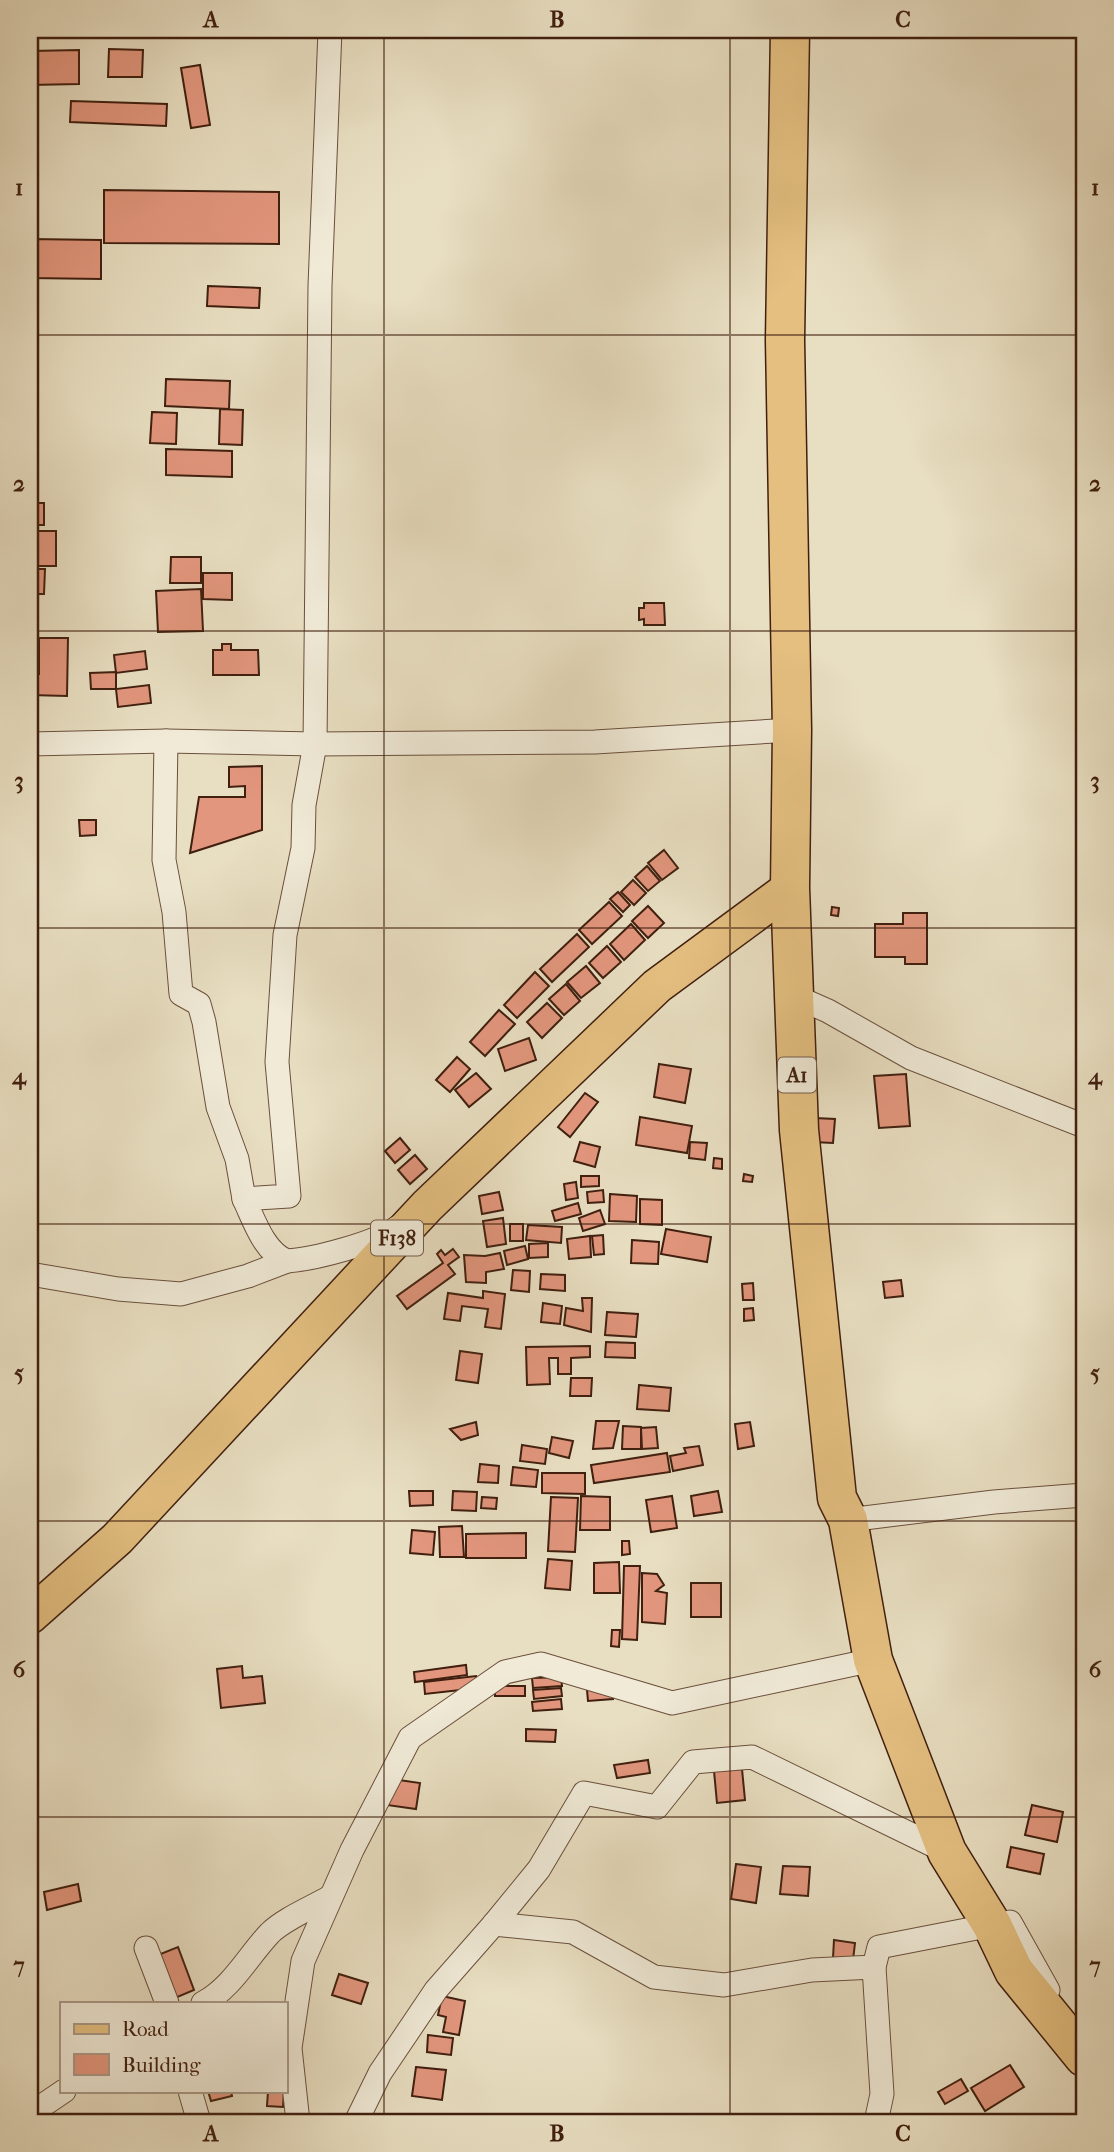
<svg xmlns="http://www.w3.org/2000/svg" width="1114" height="2152" viewBox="0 0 1114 2152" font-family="'IM FELL French Canon',serif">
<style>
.building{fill:#e2967d;stroke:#401f0f;stroke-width:2}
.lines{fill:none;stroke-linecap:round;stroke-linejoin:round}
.street-casing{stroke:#6a4f3c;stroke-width:25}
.primary-casing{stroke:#401f0f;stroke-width:38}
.highway-casing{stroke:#401f0f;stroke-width:41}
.street{stroke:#f0ead7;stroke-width:23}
.primary{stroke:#e4bf80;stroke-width:35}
.highway{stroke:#e4bf80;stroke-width:38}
.grid{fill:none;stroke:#401f0f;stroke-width:2;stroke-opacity:0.55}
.labels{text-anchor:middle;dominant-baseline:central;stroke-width:5;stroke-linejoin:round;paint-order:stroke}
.shield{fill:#f0ead7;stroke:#755c4b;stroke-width:2}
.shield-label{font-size:21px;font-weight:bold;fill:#401f0f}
.neatline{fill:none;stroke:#401f0f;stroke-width:2.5}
.grid-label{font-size:23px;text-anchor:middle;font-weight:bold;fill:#401f0f}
</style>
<rect width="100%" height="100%" fill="#e8dec1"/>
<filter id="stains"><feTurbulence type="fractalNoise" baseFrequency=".00286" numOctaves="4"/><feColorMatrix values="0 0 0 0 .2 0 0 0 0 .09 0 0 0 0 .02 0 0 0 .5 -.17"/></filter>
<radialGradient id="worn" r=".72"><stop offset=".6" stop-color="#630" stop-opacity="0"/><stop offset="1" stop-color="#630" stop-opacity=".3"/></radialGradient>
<g class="building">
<polygon points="109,49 143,50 142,77 108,77"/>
<polygon points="79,50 79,84 30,85 30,51"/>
<polygon points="200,65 210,125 191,128 181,68"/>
<polygon points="71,101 167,104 166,126 70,122"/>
<polygon points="104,190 279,192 279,244 104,243"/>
<polygon points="30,239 101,240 101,279 30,278"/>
<polygon points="208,286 260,288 259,308 207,306"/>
<polygon points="166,379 230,381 229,409 165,406"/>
<polygon points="220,409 243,410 242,445 219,444"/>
<polygon points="152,412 177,413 176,444 150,443"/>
<polygon points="166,449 232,451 232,477 166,475"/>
<rect x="30" y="503" width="14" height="22"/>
<rect x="36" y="531" width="20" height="35"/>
<polygon points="171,557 201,557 201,583 170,583"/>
<polygon points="30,569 45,569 44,594 30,594"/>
<polygon points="203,573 232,573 232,600 203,599"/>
<polygon points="201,589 203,631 158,632 156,591"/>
<polygon points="644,603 664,603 665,625 644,625 644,619 639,620 639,608 644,608"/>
<polygon points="39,638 68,638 67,696 30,695 30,674 39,674"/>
<polygon points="222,644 231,644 231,650 258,650 259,675 213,675 213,650 222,650"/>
<polygon points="145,651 147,669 116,673 114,655"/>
<polygon points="116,672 116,689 91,689 90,673"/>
<polygon points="149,685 151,703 118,707 116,689"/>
<polygon points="262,766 262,830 190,853 199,797 245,797 245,786 229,787 229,767"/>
<polygon points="79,820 96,820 96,835 80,836"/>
<polygon points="664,850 678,868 662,880 648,863"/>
<polygon points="647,866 660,881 648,891 635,877"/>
<polygon points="30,873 37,873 37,884 30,885"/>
<polygon points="633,880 646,893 634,905 621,892"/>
<polygon points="618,892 630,905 623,912 610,899"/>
<polygon points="609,902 622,916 592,944 579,930"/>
<polygon points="648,906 664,923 648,938 632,921"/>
<polygon points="832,907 839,908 838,916 831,915"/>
<polygon points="903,913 927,913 927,964 905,964 905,957 875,957 875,924 903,924"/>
<polygon points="631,924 645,940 624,960 610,944"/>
<polygon points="577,934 589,947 552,982 540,969"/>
<polygon points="607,946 621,962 603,978 589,963"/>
<polygon points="586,966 600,983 581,998 567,982"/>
<polygon points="535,972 549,986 517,1018 504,1005"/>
<polygon points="566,984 580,1001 564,1015 549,999"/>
<polygon points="547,1003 562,1018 542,1038 527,1022"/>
<polygon points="499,1010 515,1024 485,1056 470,1042"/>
<polygon points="529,1038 536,1060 505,1071 498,1049"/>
<polygon points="457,1057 470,1069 450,1092 436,1080"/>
<polygon points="659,1064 691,1069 685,1103 654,1097"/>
<polygon points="476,1073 491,1089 469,1107 455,1090"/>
<polygon points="906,1074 910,1126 879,1128 874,1076"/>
<polygon points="585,1093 598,1102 570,1137 558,1127"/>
<polygon points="640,1117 692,1126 687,1153 636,1145"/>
<polygon points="815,1118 835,1119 833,1143 813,1142"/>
<polygon points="400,1138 410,1150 395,1163 385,1151"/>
<polygon points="580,1142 600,1147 595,1167 574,1161"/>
<polygon points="690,1142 707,1143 705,1160 689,1158"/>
<polygon points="415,1155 427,1169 410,1184 398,1170"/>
<polygon points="714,1158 722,1159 722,1169 713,1168"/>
<polygon points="744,1174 753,1176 752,1182 743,1181"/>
<polygon points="581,1176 599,1176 599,1186 581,1187"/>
<polygon points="576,1182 578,1198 566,1200 564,1184"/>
<polygon points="603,1190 604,1202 588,1203 587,1192"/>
<polygon points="499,1192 503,1210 482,1214 479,1196"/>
<polygon points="610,1194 637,1196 636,1222 609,1221"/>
<polygon points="640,1199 662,1200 662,1225 640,1224"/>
<polygon points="578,1203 581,1214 555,1221 552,1211"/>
<polygon points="600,1210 605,1224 583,1231 579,1218"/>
<polygon points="503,1218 506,1244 487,1247 483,1221"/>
<rect x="510" y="1224" width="13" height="17"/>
<polygon points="528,1225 562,1227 561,1243 526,1240"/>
<polygon points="666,1229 711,1237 707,1262 661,1254"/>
<polygon points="603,1235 604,1254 594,1255 592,1236"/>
<polygon points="590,1236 591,1257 569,1259 567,1239"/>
<polygon points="632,1240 659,1242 658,1264 631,1263"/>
<polygon points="548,1243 548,1257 529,1258 529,1244"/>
<polygon points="525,1246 528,1259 507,1265 504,1251"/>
<polygon points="453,1249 459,1257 448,1265 455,1274 407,1309 397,1296 443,1263 437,1254 441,1250 445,1255"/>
<polygon points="500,1253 504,1269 486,1272 486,1283 466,1282 464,1255 485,1256"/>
<polygon points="513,1270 530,1271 529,1292 511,1290"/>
<polygon points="541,1274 565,1275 565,1291 540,1289"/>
<polygon points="901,1280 903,1296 885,1298 883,1282"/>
<polygon points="753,1283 754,1300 743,1300 742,1284"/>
<polygon points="483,1291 505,1294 501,1329 485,1327 488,1309 462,1306 460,1321 444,1319 448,1293 483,1298"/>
<polygon points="582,1298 592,1298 591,1332 564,1325 566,1308 583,1311"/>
<polygon points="543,1303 562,1306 560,1324 541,1322"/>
<polygon points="753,1308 754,1320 744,1321 744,1309"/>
<polygon points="607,1312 638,1314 636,1337 605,1335"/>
<polygon points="606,1342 635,1343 635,1358 605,1357"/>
<polygon points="590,1346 590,1357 571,1358 571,1374 558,1374 558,1358 549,1358 550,1384 527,1385 526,1347"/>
<polygon points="460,1351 482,1354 478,1383 456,1380"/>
<polygon points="571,1378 592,1378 591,1396 570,1396"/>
<polygon points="639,1385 671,1388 669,1411 637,1409"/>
<polygon points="596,1421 619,1421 613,1448 593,1449"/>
<polygon points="476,1422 478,1435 461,1440 450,1429"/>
<polygon points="750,1422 754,1446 738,1449 735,1424"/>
<polygon points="623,1426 641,1427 641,1449 622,1449"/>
<polygon points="656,1427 658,1448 642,1449 641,1428"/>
<polygon points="552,1437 573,1441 569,1458 549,1453"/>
<polygon points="522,1445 547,1449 545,1464 520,1461"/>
<polygon points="699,1446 703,1465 673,1471 670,1456 686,1453 684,1448"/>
<polygon points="667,1453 670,1472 594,1483 591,1465"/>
<polygon points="480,1464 499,1466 498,1483 478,1482"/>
<polygon points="513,1467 538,1470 536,1487 511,1485"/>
<polygon points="542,1473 585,1473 585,1494 542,1493"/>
<polygon points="409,1491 433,1491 433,1505 410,1506"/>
<polygon points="453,1491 477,1492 476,1511 452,1510"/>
<polygon points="718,1491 722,1512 694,1516 691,1496"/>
<polygon points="581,1496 610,1497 610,1530 580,1530"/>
<polygon points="672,1496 677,1528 651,1532 646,1500"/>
<polygon points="482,1497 497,1498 496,1509 481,1508"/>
<polygon points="551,1497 578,1498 575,1552 548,1551"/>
<polygon points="462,1526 464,1557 440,1557 439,1527"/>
<polygon points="412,1530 435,1532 433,1555 410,1553"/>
<polygon points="526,1533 526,1558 466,1558 466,1534"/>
<polygon points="622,1541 629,1541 630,1554 622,1555"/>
<polygon points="548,1559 572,1561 570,1590 545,1588"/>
<polygon points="619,1562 620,1593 594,1593 594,1563"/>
<polygon points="624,1566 640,1566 637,1640 622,1639"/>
<polygon points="642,1573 657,1574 664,1585 656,1591 667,1593 665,1624 642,1622"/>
<rect x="691" y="1583" width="30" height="34"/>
<polygon points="612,1630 620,1630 619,1647 611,1646"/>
<polygon points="466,1665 467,1675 415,1682 414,1672"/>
<polygon points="242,1666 243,1678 262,1676 265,1703 221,1708 217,1669"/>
<polygon points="476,1676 478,1688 425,1694 424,1682"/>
<polygon points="561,1677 562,1686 533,1688 532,1678"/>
<rect x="495" y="1686" width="30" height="10"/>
<polygon points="561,1688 562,1696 534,1699 533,1690"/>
<polygon points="613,1688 613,1699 588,1701 587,1690"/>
<polygon points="561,1699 562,1709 533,1711 532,1702"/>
<polygon points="526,1729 556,1730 555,1742 526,1741"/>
<polygon points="648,1760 650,1773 617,1778 614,1765"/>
<polygon points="742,1769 745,1800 717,1803 714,1771"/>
<polygon points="392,1779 420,1783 416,1809 387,1805"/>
<polygon points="1032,1805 1063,1812 1057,1842 1025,1835"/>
<polygon points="1079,1827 1084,1829 1084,1840 1076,1838"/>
<polygon points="1011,1847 1044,1854 1040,1874 1007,1867"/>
<polygon points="736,1864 761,1867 756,1903 731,1899"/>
<polygon points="783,1866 810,1867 808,1896 780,1894"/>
<polygon points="78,1884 81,1901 47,1910 44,1892"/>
<polygon points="834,1940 855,1943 853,1960 833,1958"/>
<polygon points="178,1947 194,1990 175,1998 158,1955"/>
<polygon points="339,1974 368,1983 361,2004 332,1995"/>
<polygon points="442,1996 465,2001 459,2035 443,2032 446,2017 438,2015"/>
<polygon points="428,2035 453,2038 451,2055 427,2052"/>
<polygon points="1010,2065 1024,2087 985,2111 971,2088"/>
<polygon points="416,2067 446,2070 442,2100 412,2096"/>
<polygon points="961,2079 968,2091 945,2104 938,2092"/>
<polygon points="208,2091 231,2091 232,2096 211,2101"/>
<polygon points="268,2091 284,2091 283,2107 267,2106"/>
</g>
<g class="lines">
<defs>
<g id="street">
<path d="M330 30 320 286 315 744 304 805 303 848 285 935 277 1062 289 1196 244 1199C254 1220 264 1252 287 1261 315 1259 376 1243 398 1227"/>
<polyline points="166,741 164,860 174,912 181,994 199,1004 204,1022 218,1107 237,1159 244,1199"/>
<polyline points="30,744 166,741 315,744 595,742 792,730"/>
<polyline points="794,996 828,1011 911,1058 1084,1126"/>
<polyline points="30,1274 118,1289 181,1294 248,1276 287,1261"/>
<polyline points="848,1520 994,1502 1084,1495"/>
<polyline points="1010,1922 1048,1990"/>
<polyline points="494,1924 573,1932 654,1977 724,1985 812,1970 874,1967 879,1947 992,1925 986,1917"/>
<polyline points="146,1948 167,2003"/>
<polyline points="874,1967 882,2094 876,2122"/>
<path d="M203 2003C232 1988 248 1956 270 1933 284 1919 313 1907 330 1897"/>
<polyline points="190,2091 199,2122"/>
<polyline points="30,2114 64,2091"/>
<polyline points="298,2122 290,2048 303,1961 352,1850 410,1738 505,1672 541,1664 672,1703 873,1660"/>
<polyline points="356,2122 380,2073 436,1990 494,1924 539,1869 584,1793 657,1807 693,1762 752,1757 947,1852"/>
</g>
<polyline id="primary" points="30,1616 117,1539 427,1206 657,986 790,888"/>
<polyline id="highway" points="790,30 785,340 792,730 790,888 799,1130 837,1498 848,1520 873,1660 947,1852 992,1925 1014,1971 1084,2057"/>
</defs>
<use href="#street" class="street-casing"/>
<use href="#primary" class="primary-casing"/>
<use href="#highway" class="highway-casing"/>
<use href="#street" class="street"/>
<use href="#primary" class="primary"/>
<use href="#highway" class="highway"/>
</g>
<path class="grid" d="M384 30V2122M730 30V2122M30 335H1084M30 631H1084M30 928H1084M30 1224H1084M30 1521H1084M30 1817H1084"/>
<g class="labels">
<g class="shield">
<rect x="778" y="1057.5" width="38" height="35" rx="5"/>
<rect x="371" y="1220.5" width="52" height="35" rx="5"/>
</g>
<g class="shield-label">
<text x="797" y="1075">A1</text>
<text x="397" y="1238">F138</text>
</g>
</g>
<rect width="1114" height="2152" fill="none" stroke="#e8dec1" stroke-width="77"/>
<rect x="60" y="2002" width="228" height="91" fill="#f0ead7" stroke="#aa9987" stroke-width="2"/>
<rect x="74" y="2024" width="35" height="10" fill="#e4bf80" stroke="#aa9987" stroke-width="2"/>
<text x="122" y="2036" font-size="21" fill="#401f0f">Road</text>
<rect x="74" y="2054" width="35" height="21" fill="#e2967d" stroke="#aa9987" stroke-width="2"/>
<text x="122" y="2072" font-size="21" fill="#401f0f">Building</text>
<rect x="38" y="38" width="1038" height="2076" class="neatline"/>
<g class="grid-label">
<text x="211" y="27">A</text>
<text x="557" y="27">B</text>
<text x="903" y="27">C</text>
<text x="19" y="195">1</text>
<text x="1095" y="195">1</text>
<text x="19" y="491">2</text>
<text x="1095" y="491">2</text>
<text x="19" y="788">3</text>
<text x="1095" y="788">3</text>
<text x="19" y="1084">4</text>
<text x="1095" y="1084">4</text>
<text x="19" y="1380">5</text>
<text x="1095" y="1380">5</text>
<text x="19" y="1677">6</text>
<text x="1095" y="1677">6</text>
<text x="19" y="1973">7</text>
<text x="1095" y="1973">7</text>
<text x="211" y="2141">A</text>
<text x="557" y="2141">B</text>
<text x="903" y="2141">C</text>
</g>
<rect width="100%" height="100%" filter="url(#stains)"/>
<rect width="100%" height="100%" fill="url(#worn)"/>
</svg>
